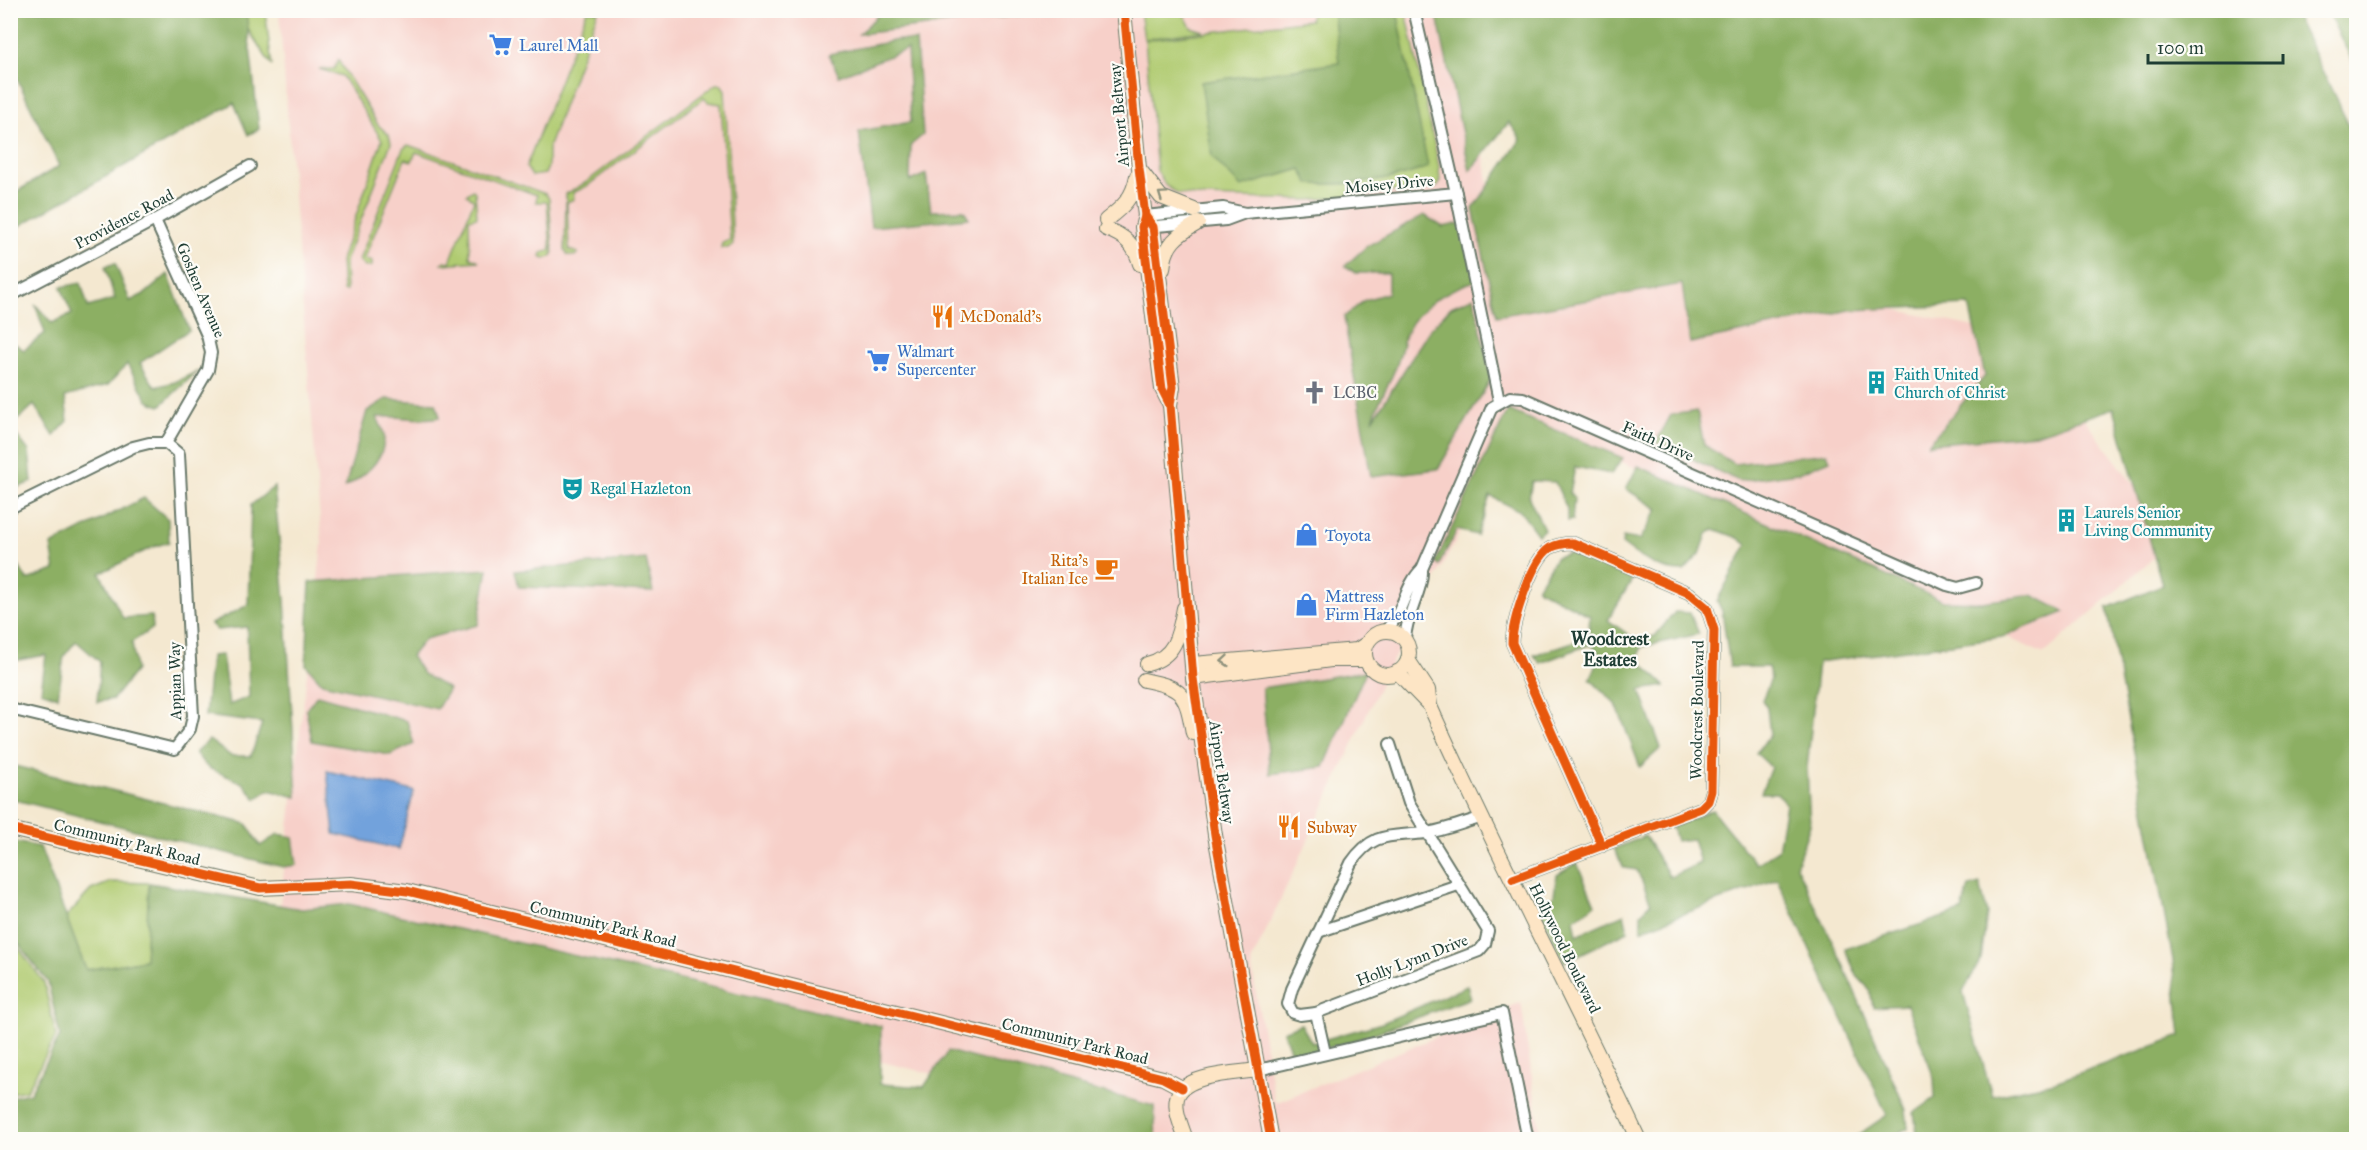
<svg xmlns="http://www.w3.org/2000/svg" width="2367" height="1150" viewBox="0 0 2367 1150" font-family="'IM FELL Great Primer',serif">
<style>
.built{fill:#f7d0c9}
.green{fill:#b0cb71;stroke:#688452;stroke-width:1.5}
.forest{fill:#8caf63;stroke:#56764c;stroke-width:1.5}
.water{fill:#72a2dc;stroke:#487088;stroke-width:1.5}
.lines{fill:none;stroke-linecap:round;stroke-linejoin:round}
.street-casing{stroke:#6a796b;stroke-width:14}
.secondary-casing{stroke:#6a796b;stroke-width:16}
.street{stroke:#fff;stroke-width:10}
.secondary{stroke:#fde5c5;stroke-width:14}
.cycleway-casing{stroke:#fdfcf7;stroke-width:13}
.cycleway{stroke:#e8590c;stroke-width:9}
.oneway{stroke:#8e917c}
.labels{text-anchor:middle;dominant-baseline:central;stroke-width:4.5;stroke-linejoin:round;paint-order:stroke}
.shop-label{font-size:16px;fill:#366cbe;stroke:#fdfcf7;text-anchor:start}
.street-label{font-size:16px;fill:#1f3d34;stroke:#fdfcf7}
.food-label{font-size:16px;fill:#c56008;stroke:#fdfcf7;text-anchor:start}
.culture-label{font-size:16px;fill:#0d838f;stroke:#fdfcf7;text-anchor:start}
.worship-label{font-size:16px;fill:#5b616d;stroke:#fdfcf7;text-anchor:start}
.neighbourhood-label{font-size:18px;font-weight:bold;fill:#1f3d34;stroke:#fdfcf7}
</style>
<rect width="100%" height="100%" fill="#fdfcf7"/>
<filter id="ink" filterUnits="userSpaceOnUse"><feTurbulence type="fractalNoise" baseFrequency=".0167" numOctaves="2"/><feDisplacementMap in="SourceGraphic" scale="12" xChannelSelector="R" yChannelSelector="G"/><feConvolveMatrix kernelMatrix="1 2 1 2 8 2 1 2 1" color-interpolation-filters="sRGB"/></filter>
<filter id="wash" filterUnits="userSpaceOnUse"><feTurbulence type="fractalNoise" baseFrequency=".008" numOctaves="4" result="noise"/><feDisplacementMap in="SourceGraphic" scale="24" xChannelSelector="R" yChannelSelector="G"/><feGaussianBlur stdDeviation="1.35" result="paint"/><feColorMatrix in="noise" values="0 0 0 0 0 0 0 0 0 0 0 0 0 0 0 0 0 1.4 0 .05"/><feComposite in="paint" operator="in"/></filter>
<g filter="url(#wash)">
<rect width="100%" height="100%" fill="#f4e8d0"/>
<polygon class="built" points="279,11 1460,11 1507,295 1696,265 2023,338 2175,539 2044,654 1521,416 1383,679 1251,963 1275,1103 1521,1002 1541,1139 1136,1139 1141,1122 278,922 322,544"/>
<g class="green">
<polygon points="236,11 265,11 272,66"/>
<polygon points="587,11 598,11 548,149 548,167 545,174 532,176 526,167"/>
<polygon points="1140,11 1182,11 1191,27 1204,31 1144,39"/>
<polygon points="1311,11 1406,11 1439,166 1440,183 1437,187 1310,200 1204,197 1178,194 1165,185 1157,171 1145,40 1310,20"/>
<polygon points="338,60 378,125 389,135 391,143 345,261 346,291 343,291 341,260 382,140 342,76 319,69 334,69"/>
<polygon points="716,84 721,84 725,90 733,244 728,248 721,248 722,243 730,240 721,104 708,102 704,98 587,186 573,193 574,199 567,202 569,250 578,253 575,256 568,255 565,250 566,194 585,183"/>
<polygon points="408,145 546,194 549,199 553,252 551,257 544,259 541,256 542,253 551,250 547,202 536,202 537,195 416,152 412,161 405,159 364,259 372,262 372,266 365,267 359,260 403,149"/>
<polygon points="473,190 475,192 477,217 469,219 470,257 479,261 442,264 445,261 450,262 474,200 467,194"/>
<polygon points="111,882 149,883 146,960 86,970 66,917 91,890"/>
<polygon points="11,938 44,982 56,1036 27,1090 11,1093"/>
</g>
<g class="forest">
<polygon points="11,10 246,11 259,129 248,135 234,103 11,231 11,195 59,166 11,66"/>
<path d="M1333 10 1397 11 1428 167C1393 182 1348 185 1309 184L1301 169 1241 187 1212 157 1201 82 1339 63Z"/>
<polygon points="882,11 882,10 1054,11 859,34"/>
<polygon points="1436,11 2293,11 2356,140 2356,1139 1936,1140 1917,1133 1914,1113 1935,1098 1934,1078 1907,1005 1873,1007 1870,990 1857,976 1845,949 1962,911 1969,887 1980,884 1987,913 1981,959 1963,992 1992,1096 2055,1082 2181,1036 2173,960 2107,608 2162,585 2114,408 2036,434 1928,444 1985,376 1969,305 1850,310 1690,343 1682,284 1497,316 1473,209 1521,139 1509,122 1470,171"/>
<polygon points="2327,11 2356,11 2356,68"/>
<polygon points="898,40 916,41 923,135 911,145 910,181 926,174 931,211 964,210 969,218 871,227 859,131 911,122 907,49 839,76 829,54"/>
<path d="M1424 215 1443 227 1466 222 1475 281C1448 289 1419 306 1406 333 1402 343 1401 354 1397 364 1390 384 1378 400 1373 420L1430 329 1451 307 1474 297 1491 379 1438 469 1371 477 1344 317 1365 300 1388 293V273H1356L1345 266 1367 246Z"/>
<polygon points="115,263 130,301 146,293 168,274 189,330 140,363 155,387 175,382 198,371 160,406 148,401 127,364 108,385 65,397 68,421 54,436 34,405 11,426 11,341 24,350 45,333 35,304 52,323 72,314 61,287 81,283 88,307 115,299 105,267"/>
<path d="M386 399 436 403 440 417C418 422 399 415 377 417 379 422 383 429 384 435 386 460 363 477 345 487L367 411Z"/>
<polygon points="1508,410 1623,458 1611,474 1575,467 1570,493 1574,498 1572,520 1567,521 1567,509 1555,482 1532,481 1529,498 1544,529 1538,535 1520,511 1490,496 1477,535 1457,530 1439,565 1435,563"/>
<polygon points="1697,411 1704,445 1734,464 1827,453 1830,460 1798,473 1739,481 1656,442 1671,415"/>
<polygon points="11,428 29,451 32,482 11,490"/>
<path d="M1638 466 1943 601 1982 602 2032 595 2065 612 2002 637 1818 662 1807 768 1810 825 1796 866 1838 953 1906 1110 1908 1128 1886 1139H1852L1887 1115 1777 879 1641 930V913L1651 903 1637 870 1624 868 1614 849 1645 836 1670 877 1700 863 1693 839 1676 841 1672 827 1712 810 1756 864 1778 850 1786 804 1777 793H1761L1771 767 1756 753 1770 735 1767 708 1762 700 1771 679 1768 667H1730L1722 611 1717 601 1747 545 1738 538 1714 529 1707 534 1700 554 1684 571C1660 572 1639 557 1622 544L1623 537 1640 540 1658 509 1626 489Z"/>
<polygon points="274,487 285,600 297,797 268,790 256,799 243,783 208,768 195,753 209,740 231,756 251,756 262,723 205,716 211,656 222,655 229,705 249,697 247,627 217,630 211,624 248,605 251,505"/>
<polygon points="144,498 168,519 169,542 153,547 100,573 123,618 152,616 153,628 132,642 136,670 113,699 97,702 100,662 76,641 64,656 58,697 41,691 46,655 13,661 11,668 11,553 27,580 55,570 51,545"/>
<polygon points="1570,553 1633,578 1608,620 1636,640 1655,636 1675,612 1690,613 1699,634 1641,647 1638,659 1665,686 1640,690 1661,748 1640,767 1616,704 1590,679 1601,656 1591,644 1540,663 1534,655 1588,637 1590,616 1537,588 1556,557"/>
<polygon points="646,559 653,592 519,587 515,571"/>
<polygon points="488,569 478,625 425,639 411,656 423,674 449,689 437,709 322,683 306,665 310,582"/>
<polygon points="1366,671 1324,767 1270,774 1262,688"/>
<polygon points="317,695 407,721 414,744 390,755 312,741 306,710"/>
<polygon points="11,765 247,824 260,846 278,834 293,837 297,865 283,867 11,799"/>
<polygon points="11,841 40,847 86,970 145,960 149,883 302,909 349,904 881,1026 880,1084 924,1087 948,1051 1154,1106 1156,1139 11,1139 11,1097 30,1093 60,1036 48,982 11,934"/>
<polygon points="1577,863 1595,905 1574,919 1577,935 1624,914 1628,931 1564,962 1540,910 1554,895 1557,875"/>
<polygon points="1467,986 1471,998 1353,1041 1293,1057 1283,1031 1301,1024 1312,1043 1382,1023"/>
</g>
<polygon class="water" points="327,771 414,791 399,849 334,834"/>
</g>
<g filter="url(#ink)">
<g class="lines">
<defs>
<g id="street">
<polyline points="1456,193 1499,401"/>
<polyline points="1145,216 1223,208 1245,213 1456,193 1414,10"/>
<polyline points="155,220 207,335 211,353 208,370 166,443"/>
<polyline points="1145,227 1226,220 1245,213"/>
<polyline points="10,296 155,220 250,166"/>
<polyline points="10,508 133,447 149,443 166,443"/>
<polyline points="1422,569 1492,407 1510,397 1523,398 1947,585 1958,588 1976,583"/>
<path d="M1386 630C1404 613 1404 586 1422 569 1423 591 1406 614 1405 639"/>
<polyline points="10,709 175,749 190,729 193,716 179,454 166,443"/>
<path d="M1390 744 1409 803 1488 931 1485 944 1479 951 1316 1013 1300 1015 1293 1013 1288 1004 1292 989 1351 863C1373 831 1390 837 1425 833 1443 831 1462 823 1480 818"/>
<path d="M1513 879 1701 808 1708 801 1711 791 1714 630 1707 608 1689 593 1573 543C1565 543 1558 544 1550 548 1532 559 1512 622 1512 643L1602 846"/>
<polyline points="1321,931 1458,885"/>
<polyline points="1316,1013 1325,1053"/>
<polyline points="1258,1070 1502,1013 1528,1140"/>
</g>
<g id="secondary">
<polyline points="1124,10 1139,168 1145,216 1153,227 1173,387 1170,405 1193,678 1215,835 1271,1140"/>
<polyline points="1140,170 1161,197 1194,210"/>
<polyline points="1145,216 1142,227 1162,389 1170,405"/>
<path d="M1106 220C1123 207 1133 198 1137 176"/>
<path d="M1106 229C1125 236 1135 245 1140 264"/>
<path d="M1163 269C1165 244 1177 235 1198 223"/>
<circle cx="1387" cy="653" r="22"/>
<path d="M1408 660 1428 690 1430 706C1495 853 1571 994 1639 1140"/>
<path d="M1147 664C1176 657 1179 634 1184 608"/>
<polyline points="1193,664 1357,650 1366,644"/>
<polyline points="1397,672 1429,705"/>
<polyline points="1193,678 1331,660 1365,660"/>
<path d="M1144 680C1183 688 1186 693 1193 733"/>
<polyline points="10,829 260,888 351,884 407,891 1163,1078 1182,1088"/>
<path d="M1186 1140C1182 1127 1174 1111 1177 1098 1182 1074 1238 1073 1258 1070"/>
</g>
</defs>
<use href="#street" class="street-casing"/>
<use href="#secondary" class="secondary-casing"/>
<use href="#street" class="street"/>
<use href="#secondary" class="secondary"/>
<defs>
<g id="cycleway">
<polyline points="1124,10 1139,168 1145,216 1153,227 1173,387 1170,405 1193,678 1215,835 1271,1140"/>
<polyline points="1145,216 1142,227 1162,389 1170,405"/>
<polyline points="10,829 260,888 351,884 407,891 1163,1078 1182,1088"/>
<path d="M1513 879 1701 808 1708 801 1711 791 1714 630 1707 608 1689 593 1573 543C1565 543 1558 544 1550 548 1532 559 1512 622 1512 643L1602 846"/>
</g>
</defs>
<use href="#cycleway" class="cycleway-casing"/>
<use href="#cycleway" class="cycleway"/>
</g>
<defs><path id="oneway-chevron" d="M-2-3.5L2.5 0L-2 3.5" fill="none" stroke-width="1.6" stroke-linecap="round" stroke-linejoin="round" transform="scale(1.5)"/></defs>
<g class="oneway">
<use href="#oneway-chevron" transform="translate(1162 195) rotate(-145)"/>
<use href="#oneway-chevron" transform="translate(1225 661) rotate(175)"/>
</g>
</g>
<defs>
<symbol id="supermarket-bare" viewBox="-9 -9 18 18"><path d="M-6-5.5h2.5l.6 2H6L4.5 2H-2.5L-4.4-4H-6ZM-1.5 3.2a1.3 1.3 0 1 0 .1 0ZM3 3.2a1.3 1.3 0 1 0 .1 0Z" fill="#3f7fe0" stroke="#fdfcf7" stroke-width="2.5" paint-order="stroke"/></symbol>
<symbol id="restaurant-bare" viewBox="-9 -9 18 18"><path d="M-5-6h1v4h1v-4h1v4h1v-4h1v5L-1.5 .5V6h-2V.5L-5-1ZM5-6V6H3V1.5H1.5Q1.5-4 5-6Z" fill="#e8710a" stroke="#fdfcf7" stroke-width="2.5" paint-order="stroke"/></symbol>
<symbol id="building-bare" viewBox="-9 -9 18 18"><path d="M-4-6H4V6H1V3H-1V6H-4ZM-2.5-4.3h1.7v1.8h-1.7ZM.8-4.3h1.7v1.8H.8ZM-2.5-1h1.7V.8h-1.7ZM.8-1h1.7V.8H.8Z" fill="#0f9aa8" stroke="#fdfcf7" stroke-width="2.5" paint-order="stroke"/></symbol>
<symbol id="church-bare" viewBox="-9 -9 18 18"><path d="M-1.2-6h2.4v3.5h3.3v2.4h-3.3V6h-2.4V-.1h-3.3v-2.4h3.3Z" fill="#6b7280" stroke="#fdfcf7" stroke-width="2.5" paint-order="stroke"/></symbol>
<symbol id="theatre-bare" viewBox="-9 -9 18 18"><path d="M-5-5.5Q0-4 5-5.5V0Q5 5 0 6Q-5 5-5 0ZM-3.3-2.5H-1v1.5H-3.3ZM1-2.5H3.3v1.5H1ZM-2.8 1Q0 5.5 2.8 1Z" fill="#0f9aa8" stroke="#fdfcf7" stroke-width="2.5" paint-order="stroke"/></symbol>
<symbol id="shop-bare" viewBox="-9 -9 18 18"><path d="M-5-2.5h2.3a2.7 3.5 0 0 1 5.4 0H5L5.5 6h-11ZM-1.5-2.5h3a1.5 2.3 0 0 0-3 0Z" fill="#3f7fe0" stroke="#fdfcf7" stroke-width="2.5" paint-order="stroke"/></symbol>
<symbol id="cafe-bare" viewBox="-9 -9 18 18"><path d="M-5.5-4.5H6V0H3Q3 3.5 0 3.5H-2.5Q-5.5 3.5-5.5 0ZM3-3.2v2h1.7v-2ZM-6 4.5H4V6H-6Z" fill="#e8710a" stroke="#fdfcf7" stroke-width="2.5" paint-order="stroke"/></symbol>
</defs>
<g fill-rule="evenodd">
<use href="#supermarket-bare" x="484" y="28" width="33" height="33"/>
<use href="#restaurant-bare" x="926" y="300" width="33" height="33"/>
<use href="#supermarket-bare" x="862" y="344" width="33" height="33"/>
<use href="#building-bare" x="1860" y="366" width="33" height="33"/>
<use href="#church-bare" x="1298" y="376" width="33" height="33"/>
<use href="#theatre-bare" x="556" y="472" width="33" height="33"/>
<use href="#building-bare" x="2050" y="504" width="33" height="33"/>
<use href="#shop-bare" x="1290" y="518" width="33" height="33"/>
<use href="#cafe-bare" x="1090" y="552" width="33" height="33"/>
<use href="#shop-bare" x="1290" y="588" width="33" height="33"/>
<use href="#restaurant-bare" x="1272" y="810" width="33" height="33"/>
</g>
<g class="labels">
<g class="shop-label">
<text x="519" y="45">Laurel Mall</text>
<text x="897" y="351">Walmart<tspan x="897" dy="18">Supercenter</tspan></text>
<text x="1325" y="535">Toyota</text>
<text x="1325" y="596">Mattress<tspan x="1325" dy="18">Firm Hazleton</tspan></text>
</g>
<g class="street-label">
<text transform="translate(1119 115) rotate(-95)">Airport Beltway</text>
<text transform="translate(1389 184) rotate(-5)">Moisey Drive</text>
<text transform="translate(124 219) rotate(-28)">Providence Road</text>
<text transform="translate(201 290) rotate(67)">Goshen Avenue</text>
<text transform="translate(1658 441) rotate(24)">Faith Drive</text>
<text transform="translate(175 681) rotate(-91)">Appian Way</text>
<text transform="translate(1697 710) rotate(-89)">Woodcrest Boulevard</text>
<text transform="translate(1222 772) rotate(82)">Airport Beltway</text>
<text transform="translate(127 842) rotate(14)">Community Park Road</text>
<text transform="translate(603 924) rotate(14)">Community Park Road</text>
<text transform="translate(1565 948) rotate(64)">Hollywood Boulevard</text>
<text transform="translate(1412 960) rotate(-21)">Holly Lynn Drive</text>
<text transform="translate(1075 1041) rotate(14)">Community Park Road</text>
</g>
<g class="food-label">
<text x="960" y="316">McDonald's</text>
<text x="1088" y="560" text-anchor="end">Rita's<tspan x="1088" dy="18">Italian Ice</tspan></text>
<text x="1307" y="827">Subway</text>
</g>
<g class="culture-label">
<text x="1894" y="374">Faith United<tspan x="1894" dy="18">Church of Christ</tspan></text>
<text x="590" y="488">Regal Hazleton</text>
<text x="2084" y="512">Laurels Senior<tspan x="2084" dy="18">Living Community</tspan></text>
</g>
<g class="worship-label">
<text x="1333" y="392">LCBC</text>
</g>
<g class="neighbourhood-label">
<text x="1610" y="639">Woodcrest<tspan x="1610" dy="21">Estates</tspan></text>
</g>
</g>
<rect width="2367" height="1150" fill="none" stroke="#fdfcf7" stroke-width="36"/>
<path d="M2148 54v9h135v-9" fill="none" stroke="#1f3d34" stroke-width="3"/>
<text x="2157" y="54" font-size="18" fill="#1f3d34" stroke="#fdfcf7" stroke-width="4.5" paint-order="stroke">100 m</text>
</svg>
